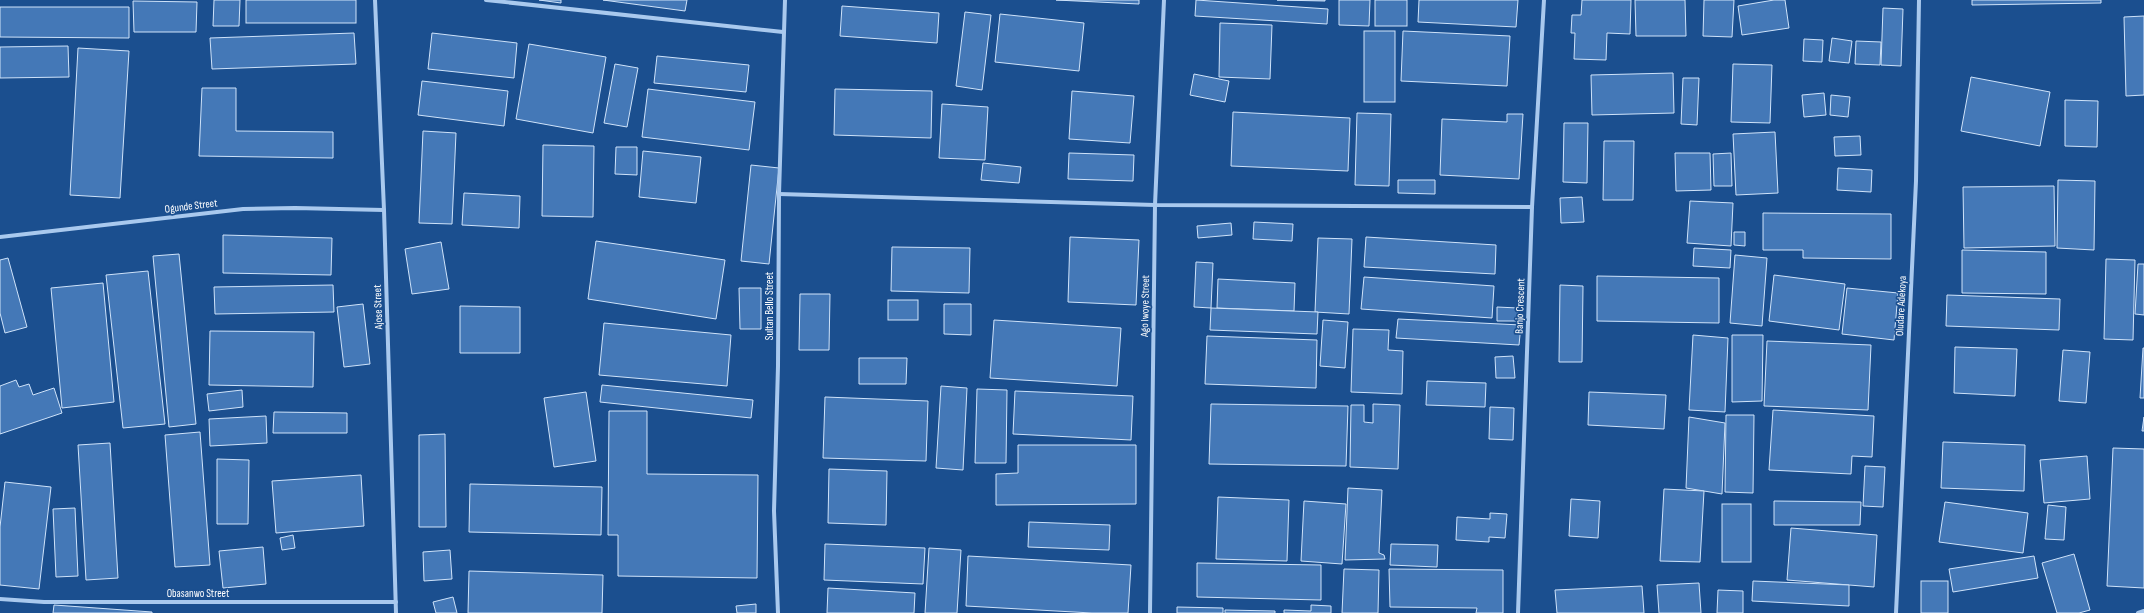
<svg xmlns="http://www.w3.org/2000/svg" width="2144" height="613" viewBox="0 0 2144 613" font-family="'Sofia Sans Condensed',sans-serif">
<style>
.building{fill:#4478b7;stroke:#cfe3fa}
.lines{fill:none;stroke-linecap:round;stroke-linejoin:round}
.street{stroke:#a9c9ee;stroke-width:4}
.labels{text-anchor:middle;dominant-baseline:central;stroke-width:3.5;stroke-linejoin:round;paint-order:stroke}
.street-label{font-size:11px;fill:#fff;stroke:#1b4f8f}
</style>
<rect width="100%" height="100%" fill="#1b4f8f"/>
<g class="building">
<polygon points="214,0 240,0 239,26 213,26"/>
<rect x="246" y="0" width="110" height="23"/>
<polygon points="539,0 561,0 561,3"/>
<polygon points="603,0 687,0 685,11"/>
<polygon points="1056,0 1139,0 1139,4"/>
<polygon points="1196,0 1328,9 1327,24 1195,16"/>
<polygon points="1277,0 1325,0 1325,1"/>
<polygon points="1339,0 1370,0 1369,26 1339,25"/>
<rect x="1375" y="0" width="32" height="26"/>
<polygon points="1419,0 1518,0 1516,27 1418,22"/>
<polygon points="1582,0 1631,0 1630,34 1607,33 1606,60 1574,59 1575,33 1571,33 1572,15 1581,15"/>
<polygon points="1635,0 1685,0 1686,36 1636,36"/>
<polygon points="1704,0 1734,0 1732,37 1703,36"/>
<polygon points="1774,0 1785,0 1789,28 1742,35 1738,6"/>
<polygon points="1972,0 2101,0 2101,3 1972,5"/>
<polygon points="133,1 197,2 196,32 134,32"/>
<polygon points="842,6 939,13 937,43 840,36"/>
<polygon points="0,7 129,7 129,38 0,37"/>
<polygon points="1883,8 1903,9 1901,66 1881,65"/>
<polygon points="965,12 991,15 982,90 956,86"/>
<polygon points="1000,14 1084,23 1079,71 995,62"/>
<polygon points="2144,16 2144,95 2126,96 2124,17"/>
<polygon points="1220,23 1272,25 1270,79 1219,77"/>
<rect x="1364" y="31" width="31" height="71"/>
<polygon points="1403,31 1510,36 1507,86 1401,81"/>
<polygon points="354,33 356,64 212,69 210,38"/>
<polygon points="432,33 517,43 514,78 428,69"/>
<polygon points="1832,38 1852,41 1849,63 1829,61"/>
<polygon points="1804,39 1823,40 1822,62 1803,61"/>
<polygon points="1856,41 1881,42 1880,65 1855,64"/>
<polygon points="529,44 606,57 593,133 516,119"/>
<polygon points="68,46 69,77 0,78 0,47"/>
<polygon points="78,48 129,51 120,198 70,195"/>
<polygon points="657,56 749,65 746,92 654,83"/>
<polygon points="615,64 638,68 627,127 604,123"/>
<polygon points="1733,64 1772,65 1770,123 1731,122"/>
<polygon points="1673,73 1674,113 1592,115 1591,75"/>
<polygon points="1194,74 1229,81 1225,102 1190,95"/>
<polygon points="1971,77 2050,92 2040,146 1961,131"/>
<polygon points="1683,78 1699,78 1697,125 1681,124"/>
<polygon points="422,81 508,91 504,126 418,115"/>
<polygon points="202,88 236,88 236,131 333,132 333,158 199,156"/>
<polygon points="648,89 755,102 749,150 642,137"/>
<polygon points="835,89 932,91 931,138 834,135"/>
<polygon points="1072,91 1134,96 1130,143 1069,139"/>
<polygon points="1824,93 1826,115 1804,117 1802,95"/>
<polygon points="1831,95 1850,97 1848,117 1830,115"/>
<polygon points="2065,100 2098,101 2097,147 2065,146"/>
<polygon points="942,104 988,107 985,160 939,158"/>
<polygon points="1233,112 1350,118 1348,171 1231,166"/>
<polygon points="1357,113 1391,114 1389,186 1355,185"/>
<polygon points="1507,114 1523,114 1519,179 1440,175 1442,119 1507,122"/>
<polygon points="1564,123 1588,123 1587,183 1563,182"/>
<polygon points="423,131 456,133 452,224 419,223"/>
<polygon points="1775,132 1778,193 1736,195 1733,134"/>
<polygon points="1860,136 1861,155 1835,156 1834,137"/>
<polygon points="1604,141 1634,141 1633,200 1603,200"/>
<polygon points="543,145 594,146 593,217 542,216"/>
<polygon points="616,147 637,147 637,175 615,174"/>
<polygon points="643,151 701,157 696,203 639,197"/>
<polygon points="1069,153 1134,155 1133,181 1068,179"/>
<polygon points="1675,153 1710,153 1711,190 1676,191"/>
<polygon points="1731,153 1732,186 1714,186 1713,154"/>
<polygon points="983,163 1021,167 1019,183 981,180"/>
<polygon points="751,165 779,168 769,264 741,261"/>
<polygon points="1838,168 1872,170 1871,192 1837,190"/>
<polygon points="1398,180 1435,180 1435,194 1398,193"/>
<polygon points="2058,180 2095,181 2094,250 2057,248"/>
<polygon points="2054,186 2055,246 1964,248 1963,187"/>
<polygon points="464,193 520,196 519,228 462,225"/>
<polygon points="1582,197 1584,222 1561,223 1560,198"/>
<polygon points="1690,201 1733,203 1731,246 1687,243"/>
<polygon points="1763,213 1891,214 1891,259 1803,258 1803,250 1763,250"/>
<polygon points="1254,222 1293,224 1292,241 1253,239"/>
<polygon points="1231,223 1232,235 1198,238 1197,226"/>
<polygon points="1734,232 1745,232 1745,246 1734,245"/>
<polygon points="223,235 332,238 331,275 223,273"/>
<polygon points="1070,237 1139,240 1136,305 1068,302"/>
<polygon points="1366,237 1496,245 1495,274 1364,267"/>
<polygon points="1318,238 1352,239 1349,314 1315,312"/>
<polygon points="596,241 725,260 716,319 588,299"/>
<polygon points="441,242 449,289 412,294 405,249"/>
<polygon points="892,247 970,248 969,293 891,291"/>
<polygon points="1694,248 1731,250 1730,268 1693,266"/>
<polygon points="1962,250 2046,252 2046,294 1962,293"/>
<polygon points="179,254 196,424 169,427 153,256"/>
<polygon points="1735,255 1767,258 1762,326 1730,323"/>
<polygon points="8,258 27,327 5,333 0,313 0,260"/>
<polygon points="2106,259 2135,260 2133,340 2104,339"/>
<polygon points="1196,262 1213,263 1211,308 1194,307"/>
<polygon points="2138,264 2144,264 2144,315 2135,314"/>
<polygon points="148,271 165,424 123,428 106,275"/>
<polygon points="1774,275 1845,284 1839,330 1769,321"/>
<polygon points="1597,276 1719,278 1719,323 1597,321"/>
<polygon points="1364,277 1494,286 1492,318 1361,309"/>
<polygon points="1218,279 1295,283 1294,311 1217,308"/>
<polygon points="103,283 114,402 62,408 51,288"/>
<polygon points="333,285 334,312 215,314 214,287"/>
<polygon points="1560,285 1583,286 1582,362 1559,362"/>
<polygon points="739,288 761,288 761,329 740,329"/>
<polygon points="1847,288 1898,293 1894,340 1842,334"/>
<polygon points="800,294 830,294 829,350 799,350"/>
<polygon points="1947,295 2060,299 2059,330 1946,326"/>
<rect x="888" y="300" width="30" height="20"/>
<polygon points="363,304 370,364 344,367 337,307"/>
<polygon points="944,304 971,304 971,335 944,334"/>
<polygon points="460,306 520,307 520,353 460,353"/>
<polygon points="1497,307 1518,308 1518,321 1497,321"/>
<polygon points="1211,308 1318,312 1317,334 1210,330"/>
<polygon points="1398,319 1521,325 1519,345 1396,338"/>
<polygon points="994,320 1121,328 1117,386 990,378"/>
<polygon points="1323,320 1348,322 1345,368 1320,366"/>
<polygon points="604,323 731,335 727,386 599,375"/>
<polygon points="1353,329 1389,330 1388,350 1403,351 1402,394 1351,392"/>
<polygon points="210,331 314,332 313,387 209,385"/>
<polygon points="1693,335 1728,338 1725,412 1689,410"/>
<polygon points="1732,335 1763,335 1762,401 1732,402"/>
<polygon points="1207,336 1317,340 1316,388 1205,384"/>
<polygon points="1767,341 1871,345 1868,410 1764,406"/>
<polygon points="1955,347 2017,349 2015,396 1954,393"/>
<polygon points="2143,348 2144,348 2144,398 2140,398"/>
<polygon points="2063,350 2090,352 2086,403 2059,401"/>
<polygon points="1513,356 1515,378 1496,378 1495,357"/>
<polygon points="859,358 907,358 906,384 859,384"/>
<polygon points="16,380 19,387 29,384 33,395 54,388 62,413 0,434 0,386"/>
<polygon points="1427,381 1486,383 1485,407 1426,405"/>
<polygon points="602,385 753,400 751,418 600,402"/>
<polygon points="941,386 967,388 963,470 936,468"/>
<polygon points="977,389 1007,390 1006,463 975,463"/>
<polygon points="242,390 243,407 209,411 207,394"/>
<polygon points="1015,391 1133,396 1131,440 1013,434"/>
<polygon points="586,392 596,461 554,467 544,398"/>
<polygon points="1589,392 1666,395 1664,429 1588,425"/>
<polygon points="825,397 928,401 926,461 823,458"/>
<polygon points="1211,404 1348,406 1346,466 1209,464"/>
<polygon points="1373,404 1400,405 1398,469 1350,467 1351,405 1364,405 1364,422 1373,423"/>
<polygon points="1490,407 1514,408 1513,440 1489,439"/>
<polygon points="1773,410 1874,416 1872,457 1852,456 1851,474 1769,470"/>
<polygon points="609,411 647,411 647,474 758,475 757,578 618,576 618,535 608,535"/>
<polygon points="274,412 347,413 347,433 273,433"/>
<polygon points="1726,415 1754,415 1753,493 1725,492"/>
<polygon points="266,416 267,443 210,446 209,419"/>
<polygon points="1689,417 1725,423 1722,494 1686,488"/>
<polygon points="2144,417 2144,431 2142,431"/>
<polygon points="200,432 210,565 175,567 165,435"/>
<polygon points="445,434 446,527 419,527 419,435"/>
<polygon points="1943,442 2025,445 2024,491 1941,488"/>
<polygon points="110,443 118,578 86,580 78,445"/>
<polygon points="1018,445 1136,445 1136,504 996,505 996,474 1018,473"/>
<polygon points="2113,448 2144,449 2144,588 2107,586"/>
<polygon points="2087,456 2090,499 2044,503 2040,460"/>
<polygon points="217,459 249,460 248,524 217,524"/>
<polygon points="1865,466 1885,467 1883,507 1863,506"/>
<polygon points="829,469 887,471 886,525 828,523"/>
<polygon points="361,475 364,526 276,533 272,481"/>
<polygon points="5,482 51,487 39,589 0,585 0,527"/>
<polygon points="470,484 602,487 601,535 469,532"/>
<polygon points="1348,488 1382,490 1379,553 1384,555 1385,559 1345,560"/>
<polygon points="1664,489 1704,491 1700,562 1660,561"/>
<polygon points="1218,497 1289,500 1287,561 1216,559"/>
<polygon points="1571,499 1600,501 1598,538 1569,536"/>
<polygon points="1304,501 1346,504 1342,564 1301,561"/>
<polygon points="1774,501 1861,502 1860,525 1774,525"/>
<polygon points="1945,502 2028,513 2023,553 1939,542"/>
<rect x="1722" y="504" width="29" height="58"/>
<polygon points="2048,505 2066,507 2064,540 2045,539"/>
<polygon points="75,508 78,576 56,577 53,509"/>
<polygon points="1490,513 1507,514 1505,538 1489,537 1489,542 1456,540 1457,517 1490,519"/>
<polygon points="1029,522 1110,525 1109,550 1028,547"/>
<polygon points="1791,528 1877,535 1874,587 1787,580"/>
<polygon points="293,535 295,548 282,550 280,538"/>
<polygon points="825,544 925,548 923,584 824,580"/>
<polygon points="1391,544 1438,545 1437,567 1390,565"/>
<polygon points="263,547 266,584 223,588 219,551"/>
<polygon points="929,548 961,550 957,613 925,613"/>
<polygon points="450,550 452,579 424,581 423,552"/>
<polygon points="2074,554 2090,610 2079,613 2057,613 2042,563"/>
<polygon points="968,556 1131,565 1128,613 1092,613 966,606"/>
<polygon points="2034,556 2038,578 1953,592 1949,569"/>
<polygon points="1197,563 1321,565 1321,600 1197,597"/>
<polygon points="1344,569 1379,570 1378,613 1342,613"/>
<polygon points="1389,569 1503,570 1503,613 1476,613 1477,608 1390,607"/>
<polygon points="469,571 603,575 602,613 468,613"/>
<polygon points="1753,581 1849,585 1849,606 1752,601"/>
<rect x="1921" y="581" width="27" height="32"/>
<polygon points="1699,583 1701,613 1659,613 1657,585"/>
<polygon points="1642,586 1644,613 1557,613 1555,590"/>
<polygon points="828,588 915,593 914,613 827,613"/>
<polygon points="1718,590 1743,591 1743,613 1717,613"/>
<polygon points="453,597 457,613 436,613 433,602"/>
<polygon points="756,604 756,613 737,613 736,606"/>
<polygon points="54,605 152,612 152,613 53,613"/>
<polygon points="1311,605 1331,606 1331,613 1284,613 1284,610 1311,611"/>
<polygon points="1177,607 1223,608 1223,613 1177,613"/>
<polygon points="1225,610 1275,611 1275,613 1225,613"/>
</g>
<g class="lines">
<g class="street">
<polyline points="375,0 384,210 396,613"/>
<polyline points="486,0 783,32"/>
<polyline points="779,194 1155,205 1532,207"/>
<polyline points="0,237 243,209 295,208 384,210"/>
<polyline points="0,599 44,602 396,602"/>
<polyline points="778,613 774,511 778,366 779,194 785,0"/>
<polyline points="1150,613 1155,205 1164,0"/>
<polyline points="1518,613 1532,207 1544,0"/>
<polyline points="1896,613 1916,181 1919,0"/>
<polyline points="2138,613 2144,611"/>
</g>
</g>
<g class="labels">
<g class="street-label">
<text transform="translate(191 206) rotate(-7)">Ogunde Street</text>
<text transform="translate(769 306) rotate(-90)">Sultan Bello Street</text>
<text transform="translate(1145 306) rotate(-89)">Ago Iwoye Street</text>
<text transform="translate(1520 306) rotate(-88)">Banjo Crescent</text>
<text transform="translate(1901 306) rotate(-87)">Oludare Adekoya</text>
<text transform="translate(378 307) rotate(-92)">Ajose Street</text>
<text x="198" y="593">Obasanwo Street</text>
</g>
</g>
</svg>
